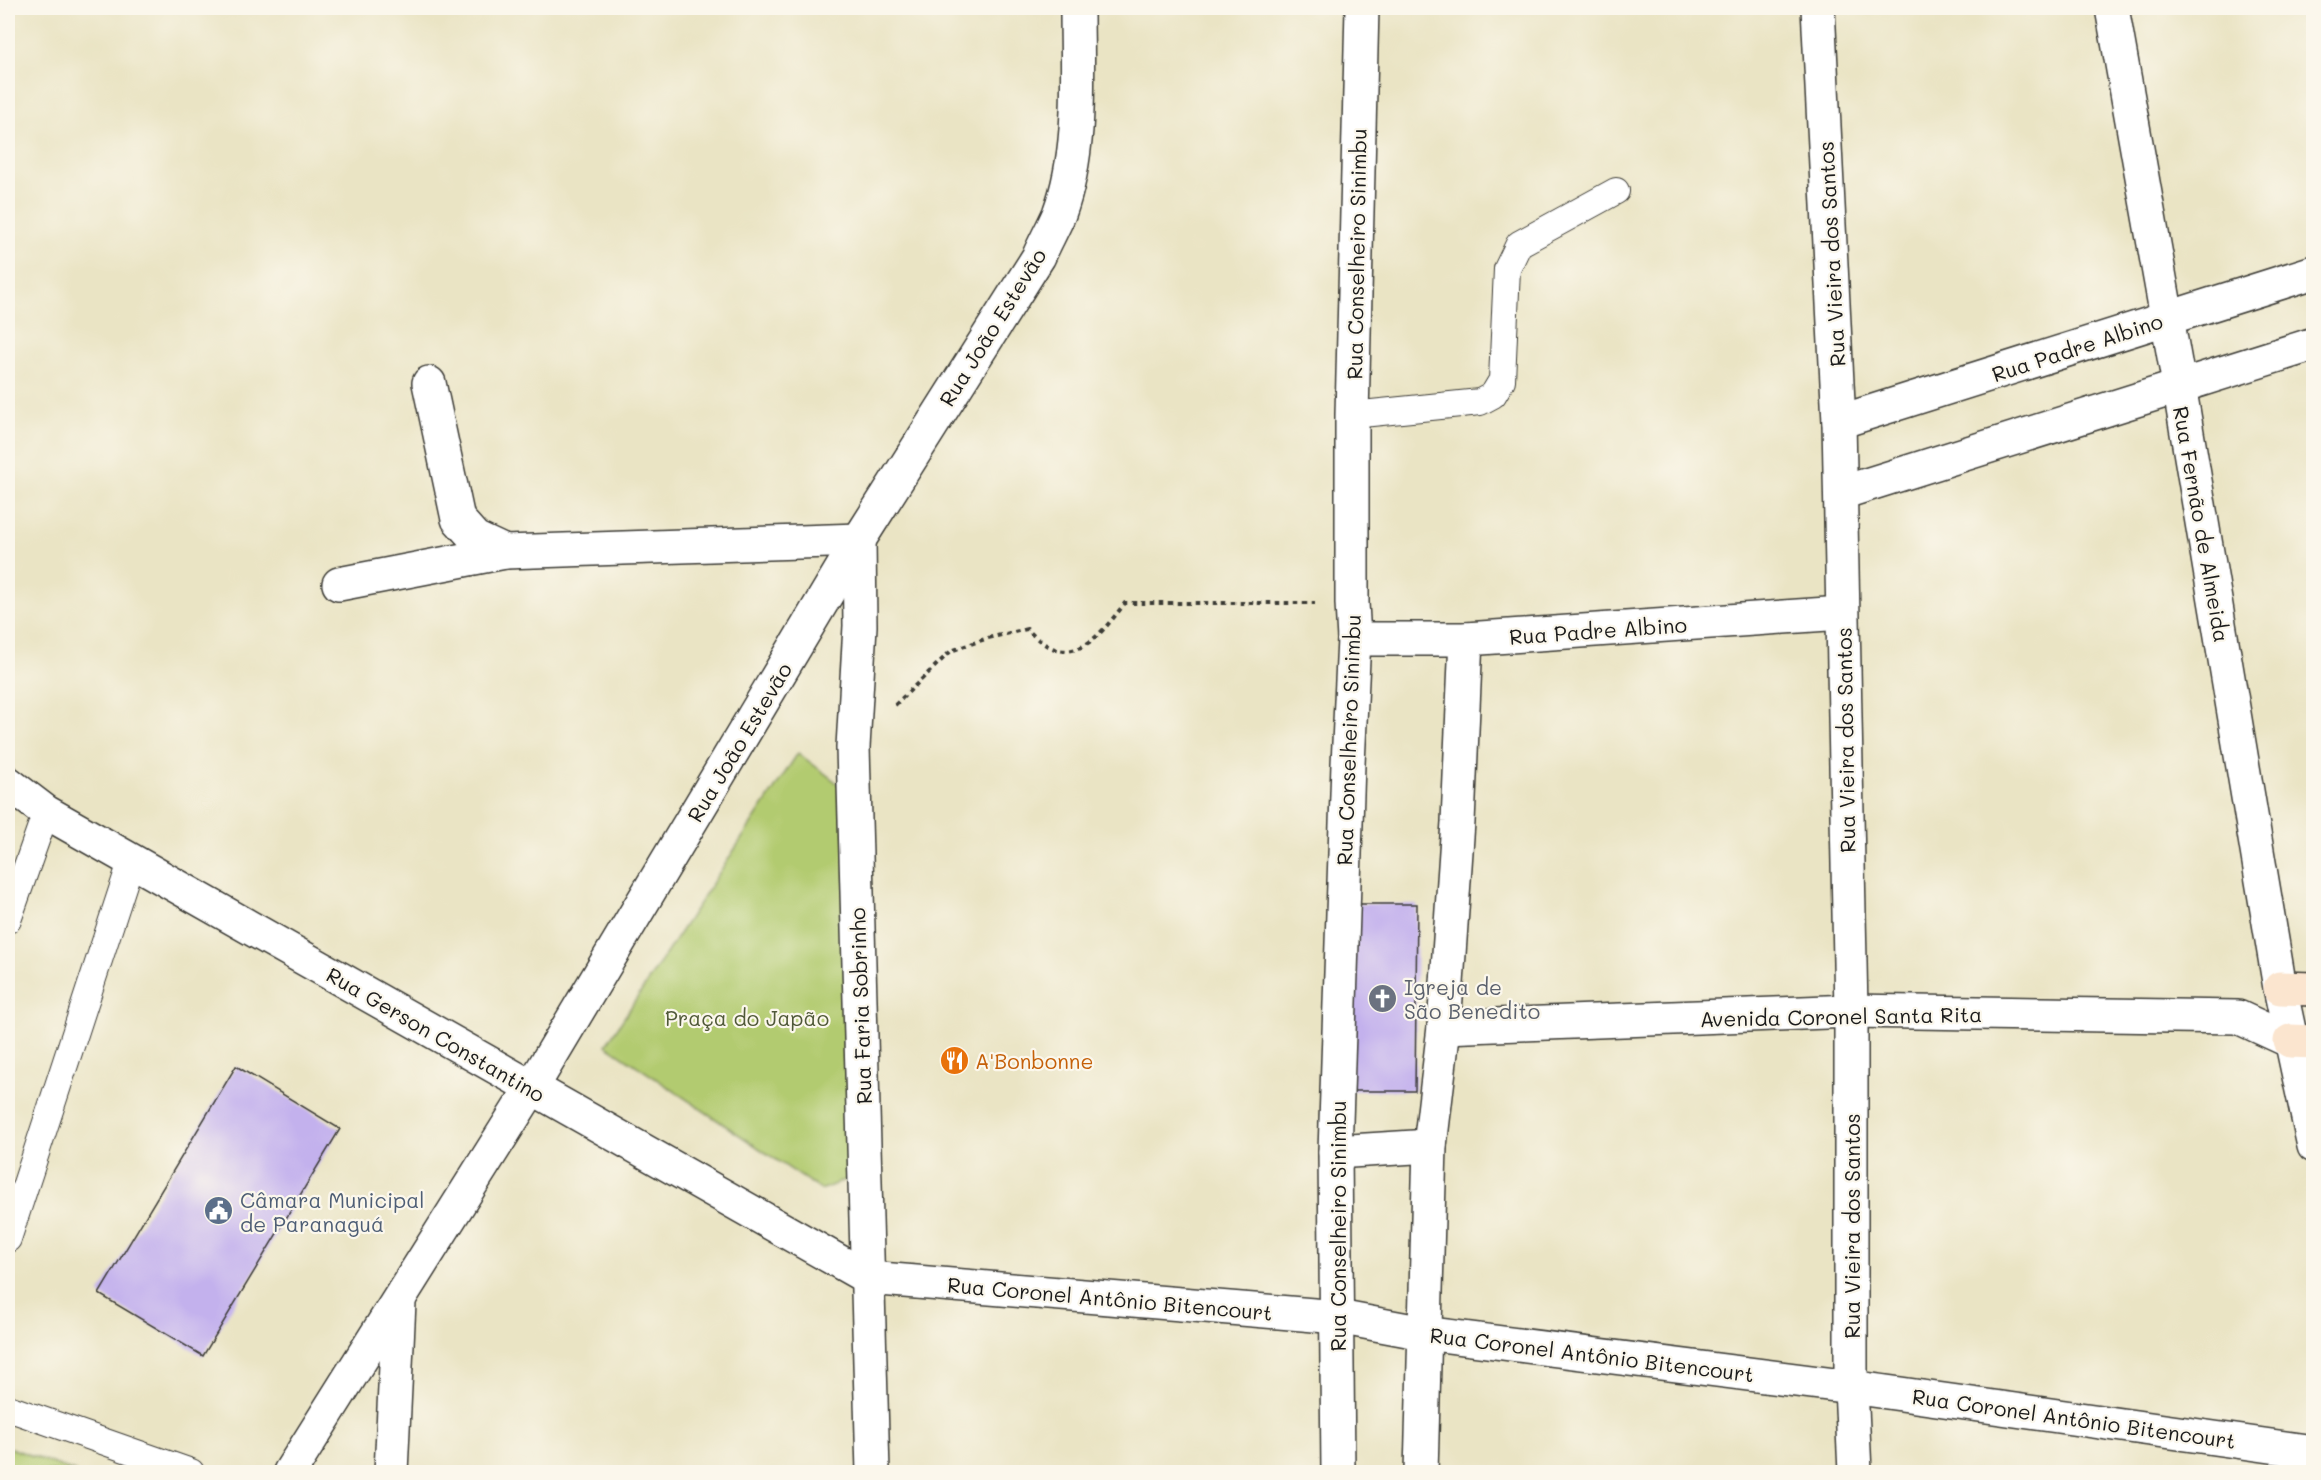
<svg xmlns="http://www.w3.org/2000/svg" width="2321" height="1480" viewBox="0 0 2321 1480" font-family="Mali,sans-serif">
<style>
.green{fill:#b2cb70;stroke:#677446;stroke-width:1.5}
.building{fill:#c3b1ed}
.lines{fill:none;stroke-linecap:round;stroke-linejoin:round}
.lane-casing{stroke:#3b3a35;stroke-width:28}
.street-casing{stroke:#3b3a35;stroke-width:36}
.secondary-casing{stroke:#3b3a35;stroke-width:36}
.path{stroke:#3b3a35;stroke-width:4;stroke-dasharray:4.5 4.5;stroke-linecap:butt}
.lane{stroke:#fff;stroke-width:26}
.street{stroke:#fff;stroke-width:33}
.secondary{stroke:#fbe5cf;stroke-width:33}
.labels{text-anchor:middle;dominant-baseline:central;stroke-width:4.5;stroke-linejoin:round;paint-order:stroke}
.street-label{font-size:21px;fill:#1c1c1c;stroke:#fbf7ec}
.worship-label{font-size:21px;fill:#5b616d;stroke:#fbf7ec;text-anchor:start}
.park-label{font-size:21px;fill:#505939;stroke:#fbf7ec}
.food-label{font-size:21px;fill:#c56008;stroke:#fbf7ec;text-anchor:start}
.service-label{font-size:21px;fill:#4e5e75;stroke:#fbf7ec;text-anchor:start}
</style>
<rect width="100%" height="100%" fill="#fbf7ec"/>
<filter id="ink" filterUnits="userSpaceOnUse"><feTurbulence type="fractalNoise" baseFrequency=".0167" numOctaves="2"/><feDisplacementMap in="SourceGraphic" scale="12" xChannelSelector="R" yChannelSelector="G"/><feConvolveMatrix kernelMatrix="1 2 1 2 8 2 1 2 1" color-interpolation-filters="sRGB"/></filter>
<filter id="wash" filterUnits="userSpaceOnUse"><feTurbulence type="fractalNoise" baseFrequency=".008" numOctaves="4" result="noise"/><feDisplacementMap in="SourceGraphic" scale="24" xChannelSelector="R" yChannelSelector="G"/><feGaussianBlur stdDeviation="1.35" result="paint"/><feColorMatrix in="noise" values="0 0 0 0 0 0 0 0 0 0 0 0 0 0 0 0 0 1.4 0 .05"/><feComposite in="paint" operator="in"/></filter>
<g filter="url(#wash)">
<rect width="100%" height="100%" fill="#eae4c4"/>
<g class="green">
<polygon points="798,753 845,789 852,1177 821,1190 606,1045"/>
<polygon points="8,1447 76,1472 8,1472"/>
</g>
<g id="blocks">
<g class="building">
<polygon points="1352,904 1417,904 1415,1091 1351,1091"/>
<polygon points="236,1066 340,1129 203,1356 99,1294"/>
</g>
</g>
</g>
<g filter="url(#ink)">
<use href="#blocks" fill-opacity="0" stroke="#3b3a35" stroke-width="1.5"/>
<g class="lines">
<defs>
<g id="lane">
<polyline points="1352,415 1480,402 1493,395 1502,380 1507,269 1519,244 1616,191"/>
<polyline points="8,920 46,812"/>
<polyline points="8,1239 132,859"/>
<polyline points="8,1408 191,1472"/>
</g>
<g id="street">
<polyline points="1818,8 1839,422 1851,1011 1851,1387 1855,1472"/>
<polyline points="2112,8 2179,385 2280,988 2314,1146"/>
<polyline points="429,383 458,519 475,538 505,552 859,540 860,626 853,747 873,1472"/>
<polyline points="1839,422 2314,272"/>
<polyline points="1841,493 2314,344"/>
<polyline points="339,584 505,552"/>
<polyline points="1354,639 1466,639 1842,613"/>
<polyline points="8,783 46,812 868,1278 1338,1317 1424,1333 1851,1387 2314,1452"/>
<polyline points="1444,1027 1851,1011 2238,1017 2290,1041"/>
<polyline points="1335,1152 1430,1146"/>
<path d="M290 1472 531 1089 859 540 1039 256C1045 242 1053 228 1059 214 1083 149 1077 76 1077 8"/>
<polyline points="391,1472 399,1302"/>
<polyline points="1338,1472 1335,1152 1348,764 1354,639 1352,603 1352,415 1362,8"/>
<polyline points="1421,1472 1430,1146 1444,1027 1458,822 1466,639"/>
</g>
<g id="secondary">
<polyline points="2280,988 2314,989"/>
<polyline points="2290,1041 2314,1042"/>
</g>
</defs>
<use href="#lane" class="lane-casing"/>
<use href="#street" class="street-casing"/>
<use href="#secondary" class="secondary-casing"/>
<path class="path" d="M895 705 951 651 988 638 1027 629C1069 674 1096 641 1125 603H1315"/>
<use href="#lane" class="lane"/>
<use href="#street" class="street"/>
<use href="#secondary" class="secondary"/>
</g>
</g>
<defs>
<symbol id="church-disc" viewBox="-11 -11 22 22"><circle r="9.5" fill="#6b7280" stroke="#fbf7ec"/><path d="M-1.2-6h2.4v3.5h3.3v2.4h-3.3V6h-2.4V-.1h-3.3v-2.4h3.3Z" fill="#fff"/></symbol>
<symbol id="restaurant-disc" viewBox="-11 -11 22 22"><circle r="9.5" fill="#e8710a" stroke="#fbf7ec"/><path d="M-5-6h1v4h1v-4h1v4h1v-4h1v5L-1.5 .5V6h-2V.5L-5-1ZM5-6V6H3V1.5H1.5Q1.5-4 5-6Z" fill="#fff"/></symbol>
<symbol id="civic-disc" viewBox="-11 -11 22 22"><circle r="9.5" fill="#5c6f8a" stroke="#fbf7ec"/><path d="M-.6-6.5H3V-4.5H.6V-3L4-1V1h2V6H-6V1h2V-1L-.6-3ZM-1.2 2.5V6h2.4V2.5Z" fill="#fff"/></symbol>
</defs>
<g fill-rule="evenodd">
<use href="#church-disc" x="1366" y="982" width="33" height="33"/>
<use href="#restaurant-disc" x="938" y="1044" width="33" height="33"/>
<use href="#civic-disc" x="202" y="1194" width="33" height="33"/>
</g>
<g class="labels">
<g class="street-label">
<text transform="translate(1356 254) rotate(-89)">Rua Conselheiro Sinimbu</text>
<text transform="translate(1831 254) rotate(-93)">Rua Vieira dos Santos</text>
<text transform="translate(992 327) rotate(-58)">Rua João Estevão</text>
<text transform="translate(2077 347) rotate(-18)">Rua Padre Albino</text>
<text transform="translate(2202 524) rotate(80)">Rua Fernão de Almeida</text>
<text transform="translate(1598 630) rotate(-4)">Rua Padre Albino</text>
<text transform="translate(1348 740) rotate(-88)">Rua Conselheiro Sinimbu</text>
<text transform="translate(1845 740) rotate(-91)">Rua Vieira dos Santos</text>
<text transform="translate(739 742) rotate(-59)">Rua João Estevão</text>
<text transform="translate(860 1006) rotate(-92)">Rua Faria Sobrinho</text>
<text transform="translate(1841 1016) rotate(-1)">Avenida Coronel Santa Rita</text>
<text transform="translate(436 1034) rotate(30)">Rua Gerson Constantino</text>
<text transform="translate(1337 1226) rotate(-90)">Rua Conselheiro Sinimbu</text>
<text transform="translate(1851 1226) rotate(-90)">Rua Vieira dos Santos</text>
<text transform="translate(1110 1298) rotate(5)">Rua Coronel Antônio Bitencourt</text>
<text transform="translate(1592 1354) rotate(7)">Rua Coronel Antônio Bitencourt</text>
<text transform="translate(2074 1418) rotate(8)">Rua Coronel Antônio Bitencourt</text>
</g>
<g class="worship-label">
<text x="1404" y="986">Igreja de<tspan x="1404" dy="24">São Benedito</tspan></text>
</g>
<g class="park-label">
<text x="747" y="1017">Praça do Japão</text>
</g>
<g class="food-label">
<text x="975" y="1060">A'Bonbonne</text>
</g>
<g class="service-label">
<text x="240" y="1199">Câmara Municipal<tspan x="240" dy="24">de Paranaguá</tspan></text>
</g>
</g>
<rect width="2321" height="1480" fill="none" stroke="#fbf7ec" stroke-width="30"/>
</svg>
